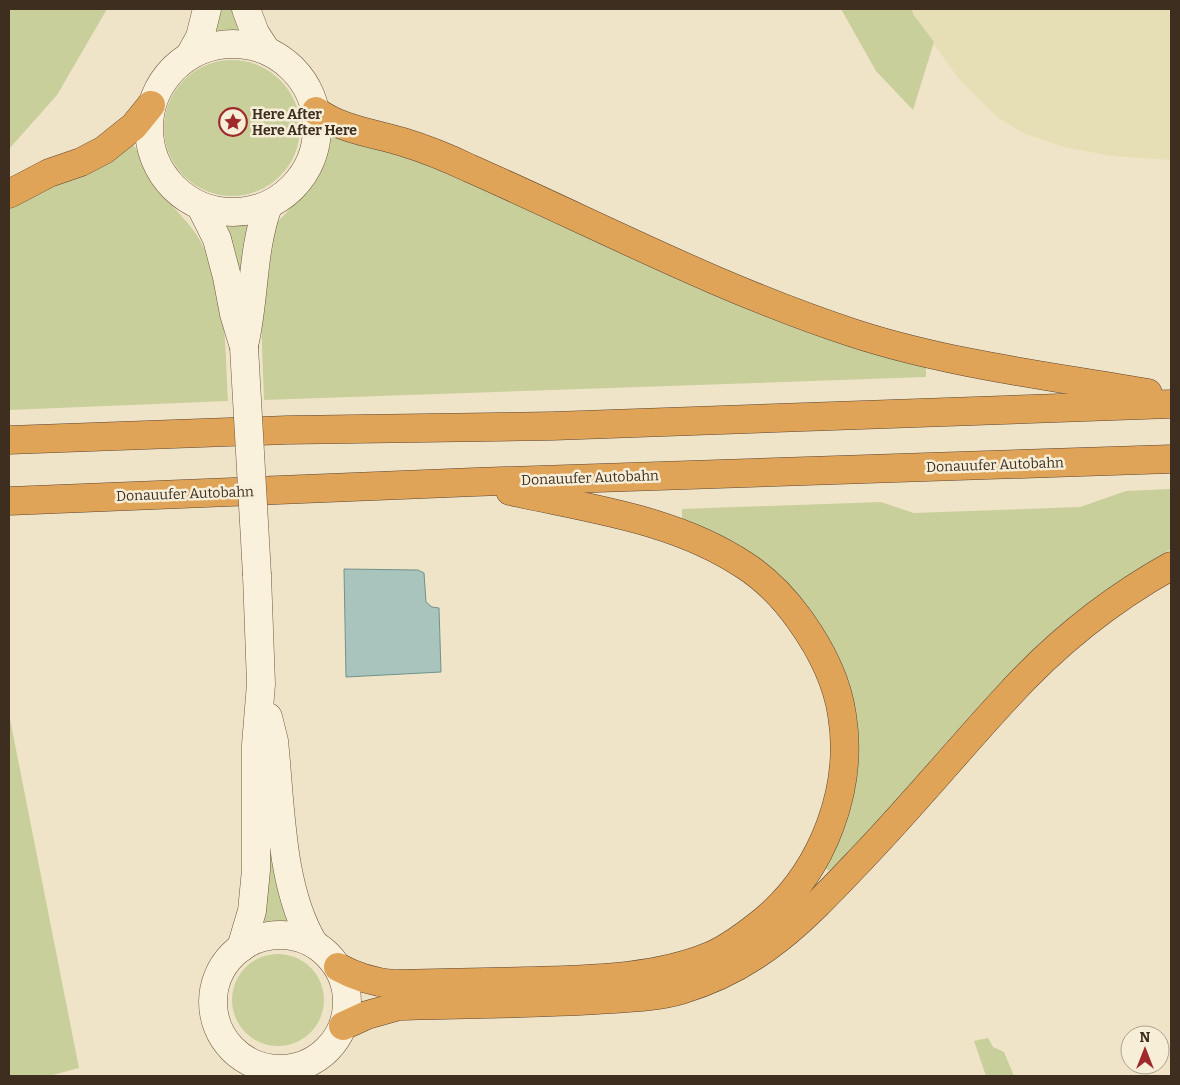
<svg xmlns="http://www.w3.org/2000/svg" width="1180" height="1085" viewBox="0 0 1180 1085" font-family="Bitter,serif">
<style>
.farmland{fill:#e6deb5}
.green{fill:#c9cf9b}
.water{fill:#a9c4bc;stroke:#6f938a}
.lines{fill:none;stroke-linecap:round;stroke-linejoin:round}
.minor-casing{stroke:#8d765c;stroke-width:26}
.secondary-casing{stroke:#6f573f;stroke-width:29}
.motorway-casing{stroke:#5b4430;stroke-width:29}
.minor{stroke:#faf1dc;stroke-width:25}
.secondary{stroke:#faf1dc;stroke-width:28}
.motorway{stroke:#e0a458;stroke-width:28}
.secondary-bridge-casing{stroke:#6f573f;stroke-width:29;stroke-linecap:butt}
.secondary-bridge{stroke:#faf1dc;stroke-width:28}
.labels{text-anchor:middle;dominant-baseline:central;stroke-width:5;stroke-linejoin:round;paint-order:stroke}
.poi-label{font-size:14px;font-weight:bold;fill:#3d2e20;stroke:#f7eed8;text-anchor:start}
.street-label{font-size:14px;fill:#3d2e20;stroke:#f7eed8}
</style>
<rect width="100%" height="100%" fill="#f0e4c8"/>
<polygon class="farmland" points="912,9 1171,9 1171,160 1112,156 1064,147 1023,133 997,117 959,79 912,14"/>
<g class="green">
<polygon points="9,9 107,9 57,95 9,149"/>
<polygon points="217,9 234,9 238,30 214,31"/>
<polygon points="841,9 912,9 913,14 934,42 913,110 876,71"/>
<circle cx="232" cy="128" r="68"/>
<polygon points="332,137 422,161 926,365 926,377 264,400 261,320 272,228 313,184 321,170"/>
<path d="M132 144C143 154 147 174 156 187 169 203 184 217 196 234 227 281 225 347 228 401L9 410V206Z"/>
<polygon points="249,225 242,282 238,282 234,247 227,226"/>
<polygon points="1171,489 1171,549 1109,590 1026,658 994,690 874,827 829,871 825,868 849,697 723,538 682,519 682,509 881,502 914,513 1080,507 1126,491"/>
<polygon points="9,714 79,1068 49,1076 9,1076"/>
<polygon points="265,810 281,896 288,922 258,925"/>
<circle cx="278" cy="1000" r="46"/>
<polygon points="988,1038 993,1047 1004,1052 1014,1076 986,1076 974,1041"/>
</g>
<polygon class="water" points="344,569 418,570 424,573 426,602 432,607 439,608 441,672 346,677"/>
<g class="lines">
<defs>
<g id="minor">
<polyline points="257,1065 263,1076"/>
<polyline points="301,1076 306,1064"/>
</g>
<g id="secondary">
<polyline points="246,9 255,33 266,50"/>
<circle cx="233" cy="128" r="84"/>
<polyline points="190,55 200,37 207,9"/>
<polyline points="201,207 217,239 227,277 234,314 244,347"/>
<path d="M245 341C255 295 252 250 268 206"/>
<path d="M268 717 274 741C281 806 280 888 314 944"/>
<circle cx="280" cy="1002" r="67"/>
<polyline points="241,948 252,911 256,870 256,745 261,684 257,575"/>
</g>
<g id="motorway">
<path d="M316 111C342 130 373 133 403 142 426 149 448 158 469 168 596 224 721 290 853 333 948 364 1050 376 1148 393"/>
<polyline points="9,194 49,173 81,162 104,150 134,126 151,105"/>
<polyline points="9,440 287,430 553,426 1171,404"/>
<polyline points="9,501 475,482 1171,459"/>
<path d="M338 967C356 977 372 982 393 984 438 983 484 982 529 981 590 979 654 979 710 956 731 947 750 932 767 918 823 869 854 789 842 715 837 680 820 648 800 620 785 599 766 579 744 565 675 519 590 509 510 491"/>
<path d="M343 1026 367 1015 399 1006C464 1004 531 1004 597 1000 624 998 654 998 681 990 761 966 805 918 861 859 911 807 957 751 1006 698 1053 646 1110 600 1171 566"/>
</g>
</defs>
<use href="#minor" class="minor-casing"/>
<use href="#secondary" class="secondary-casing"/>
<use href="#motorway" class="motorway-casing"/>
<use href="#minor" class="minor"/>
<use href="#secondary" class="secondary"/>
<use href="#motorway" class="motorway"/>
<defs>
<polyline id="secondary-bridge" points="244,347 257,575"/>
</defs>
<use href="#secondary-bridge" class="secondary-bridge-casing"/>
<use href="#secondary-bridge" class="secondary-bridge"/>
</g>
<defs>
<symbol id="sight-ring" viewBox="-11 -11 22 22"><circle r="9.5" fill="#f7eed8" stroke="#9e2a2b" stroke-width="1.5"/><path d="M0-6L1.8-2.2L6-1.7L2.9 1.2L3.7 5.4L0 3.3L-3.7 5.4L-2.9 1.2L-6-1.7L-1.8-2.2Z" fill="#9e2a2b"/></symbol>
</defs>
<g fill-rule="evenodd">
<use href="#sight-ring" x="217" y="106" width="32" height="32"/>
</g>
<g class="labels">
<g class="poi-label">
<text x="252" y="114">Here After<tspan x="252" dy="16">Here After Here</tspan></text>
</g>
<g class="street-label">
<text transform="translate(995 465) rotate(-2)">Donauufer Autobahn</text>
<text transform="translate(590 478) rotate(-2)">Donauufer Autobahn</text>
<text transform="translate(185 494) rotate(-2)">Donauufer Autobahn</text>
</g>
</g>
<rect width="1180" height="1085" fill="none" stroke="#3d2e20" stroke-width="20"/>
<g transform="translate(1145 1050)"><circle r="24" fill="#f7eed8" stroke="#ada18e"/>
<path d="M0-4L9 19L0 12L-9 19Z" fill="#9e2a2b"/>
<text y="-8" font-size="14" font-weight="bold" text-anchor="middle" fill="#3d2e20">N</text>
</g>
</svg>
